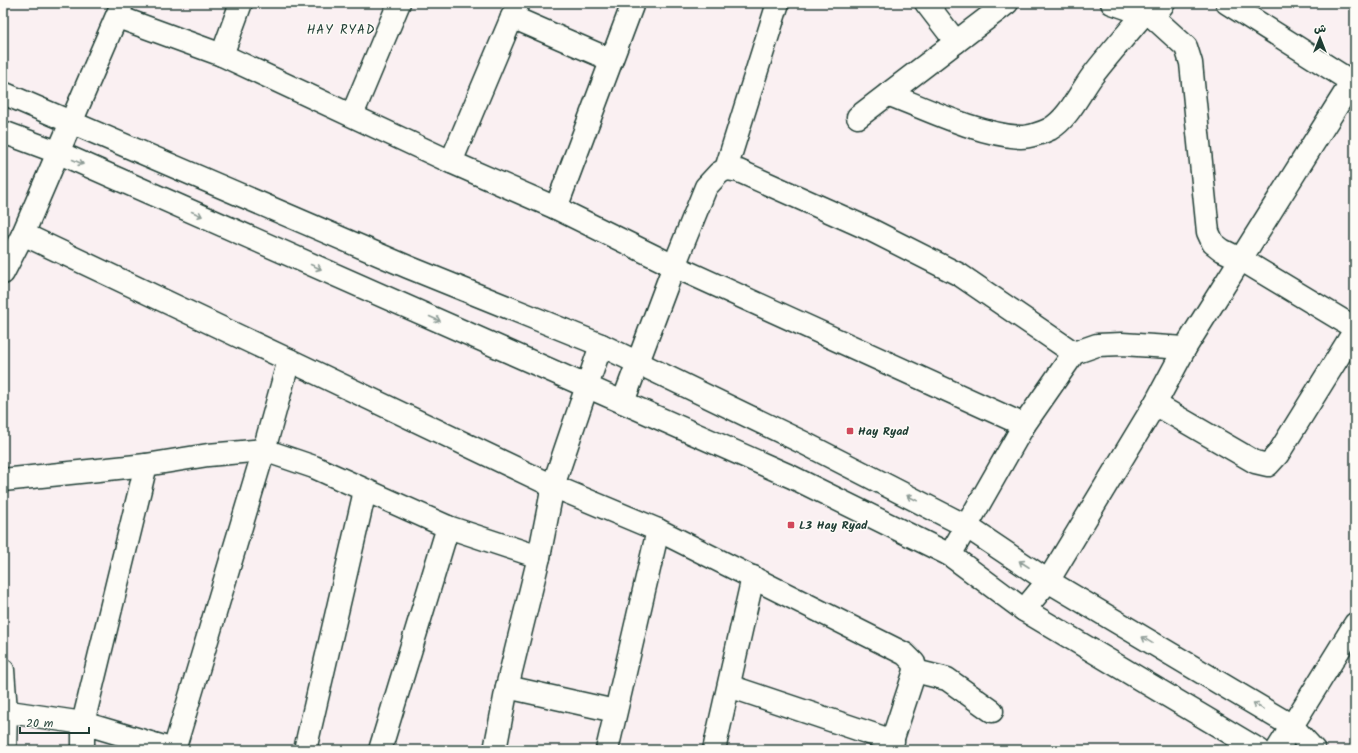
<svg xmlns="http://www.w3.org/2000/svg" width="1358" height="753" viewBox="0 0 1358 753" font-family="Kalam,'Playpen Sans Arabic',sans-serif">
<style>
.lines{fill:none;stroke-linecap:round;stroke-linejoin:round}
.minor-casing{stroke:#1f3d34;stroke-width:25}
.major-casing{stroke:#1f3d34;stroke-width:25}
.minor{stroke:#fdfcf7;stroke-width:22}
.major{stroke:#fdfcf7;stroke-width:22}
.oneway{stroke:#8e9c96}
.poi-dot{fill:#d1495b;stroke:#fdfcf7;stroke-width:1.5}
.labels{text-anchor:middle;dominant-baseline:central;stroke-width:3;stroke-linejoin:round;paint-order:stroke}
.poi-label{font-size:12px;font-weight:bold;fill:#1f3d34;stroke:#fdfcf7;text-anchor:start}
.neighbourhood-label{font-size:13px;letter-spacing:1px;fill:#1f3d34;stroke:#fdfcf7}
</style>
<rect width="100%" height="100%" fill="#faf0f2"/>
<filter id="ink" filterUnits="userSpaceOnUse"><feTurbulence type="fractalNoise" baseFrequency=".025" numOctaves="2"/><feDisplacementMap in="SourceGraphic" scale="8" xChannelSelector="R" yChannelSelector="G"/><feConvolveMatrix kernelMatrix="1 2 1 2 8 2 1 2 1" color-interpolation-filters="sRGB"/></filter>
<g filter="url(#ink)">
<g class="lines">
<defs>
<g id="minor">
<polyline points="926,3 956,42"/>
<polyline points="1112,3 1153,17 1164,3"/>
<polyline points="1227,3 1352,82"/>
<polyline points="118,17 222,55 451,162 556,208 674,266 1024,425"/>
<polyline points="512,17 611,60"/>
<polyline points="1153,17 1186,47 1191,63 1208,232 1213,243 1222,250 1242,260 1355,328"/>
<polyline points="222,55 241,3"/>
<path d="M888 94C926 109 980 135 1021 137 1029 137 1042 133 1050 129 1069 118 1080 92 1093 75 1109 54 1127 34 1144 14"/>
<polyline points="352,115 399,3"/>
<polyline points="858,117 1007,3"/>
<polyline points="451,162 518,3"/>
<polyline points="726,169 778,3"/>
<polyline points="556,208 633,3"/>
<polyline points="23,234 289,360"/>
<polyline points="3,273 23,234 122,4"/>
<polyline points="623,402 674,266 706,187 719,173 726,169 739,171 869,229 960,275 1074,353"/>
<polyline points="1155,404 1255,462 1268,465 1278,454 1355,330"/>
<polyline points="3,480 146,465 208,455 264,450 314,467 448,527 539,557"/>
<polyline points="950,555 1024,425 1074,353 1097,345 1122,344 1185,348"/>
<polyline points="1024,610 1048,581 1155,404 1185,348 1355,77"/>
<polyline points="3,670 6,711 5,750"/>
<polyline points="915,671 947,679 992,711"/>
<polyline points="729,686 893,741"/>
<polyline points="507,687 615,711"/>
<polyline points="3,711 83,723 174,750"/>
<polyline points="83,750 83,723 146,465"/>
<polyline points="174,750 264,450 289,360 553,486 658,530 905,654 914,663 915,671 889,750"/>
<polyline points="305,750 365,491"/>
<polyline points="380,750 448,527"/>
<polyline points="495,750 507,687 539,557 553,486 601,345"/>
<polyline points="607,750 658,530"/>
<polyline points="714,750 753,577"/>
<polyline points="1314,750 1292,726 1355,624"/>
</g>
<g id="major">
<polyline points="3,93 408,267 601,345 804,443 966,526 1048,581 1292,726 1277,750"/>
<polyline points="3,132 57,152 792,477 950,555 1024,610 1259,750"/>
</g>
</defs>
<use href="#minor" class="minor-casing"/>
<use href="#major" class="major-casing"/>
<use href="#minor" class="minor"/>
<use href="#major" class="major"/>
</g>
<defs><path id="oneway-shaft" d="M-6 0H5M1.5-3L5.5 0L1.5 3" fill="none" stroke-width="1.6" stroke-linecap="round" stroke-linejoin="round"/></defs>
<g class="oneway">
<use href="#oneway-shaft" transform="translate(78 162) rotate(24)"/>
<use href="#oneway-shaft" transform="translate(197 214) rotate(24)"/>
<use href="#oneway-shaft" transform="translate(316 267) rotate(24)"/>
<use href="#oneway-shaft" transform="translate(435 319) rotate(24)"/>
<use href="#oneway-shaft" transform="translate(912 498) rotate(-153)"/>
<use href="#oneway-shaft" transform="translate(1024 564) rotate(-147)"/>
<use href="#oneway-shaft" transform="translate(1147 640) rotate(-149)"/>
<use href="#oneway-shaft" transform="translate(1258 706) rotate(-149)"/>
</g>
</g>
<g class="poi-dot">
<rect x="846" y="427" width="8" height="8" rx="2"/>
<rect x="787" y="521" width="8" height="8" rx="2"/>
</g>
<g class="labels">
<g class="poi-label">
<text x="858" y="431">Hay Ryad</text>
<text x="799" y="525">L3 Hay Ryad</text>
</g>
<g class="neighbourhood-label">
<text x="341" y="30">HAY RYAD</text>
</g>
</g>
<rect width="1358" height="753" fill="none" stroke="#fdfcf7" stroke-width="16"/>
<rect x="8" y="8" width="1342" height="737" fill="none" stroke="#1f3d34" stroke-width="1.5" filter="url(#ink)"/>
<g transform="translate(1320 38)" stroke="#fdfcf7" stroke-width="3" paint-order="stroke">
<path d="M0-3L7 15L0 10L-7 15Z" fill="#1f3d34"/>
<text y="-6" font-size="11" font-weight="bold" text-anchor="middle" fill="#1f3d34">ش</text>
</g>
<path d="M20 727v6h69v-6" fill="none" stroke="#1f3d34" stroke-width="2"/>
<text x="26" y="727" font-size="12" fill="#1f3d34" stroke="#fdfcf7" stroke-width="3" paint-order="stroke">20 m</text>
</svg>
